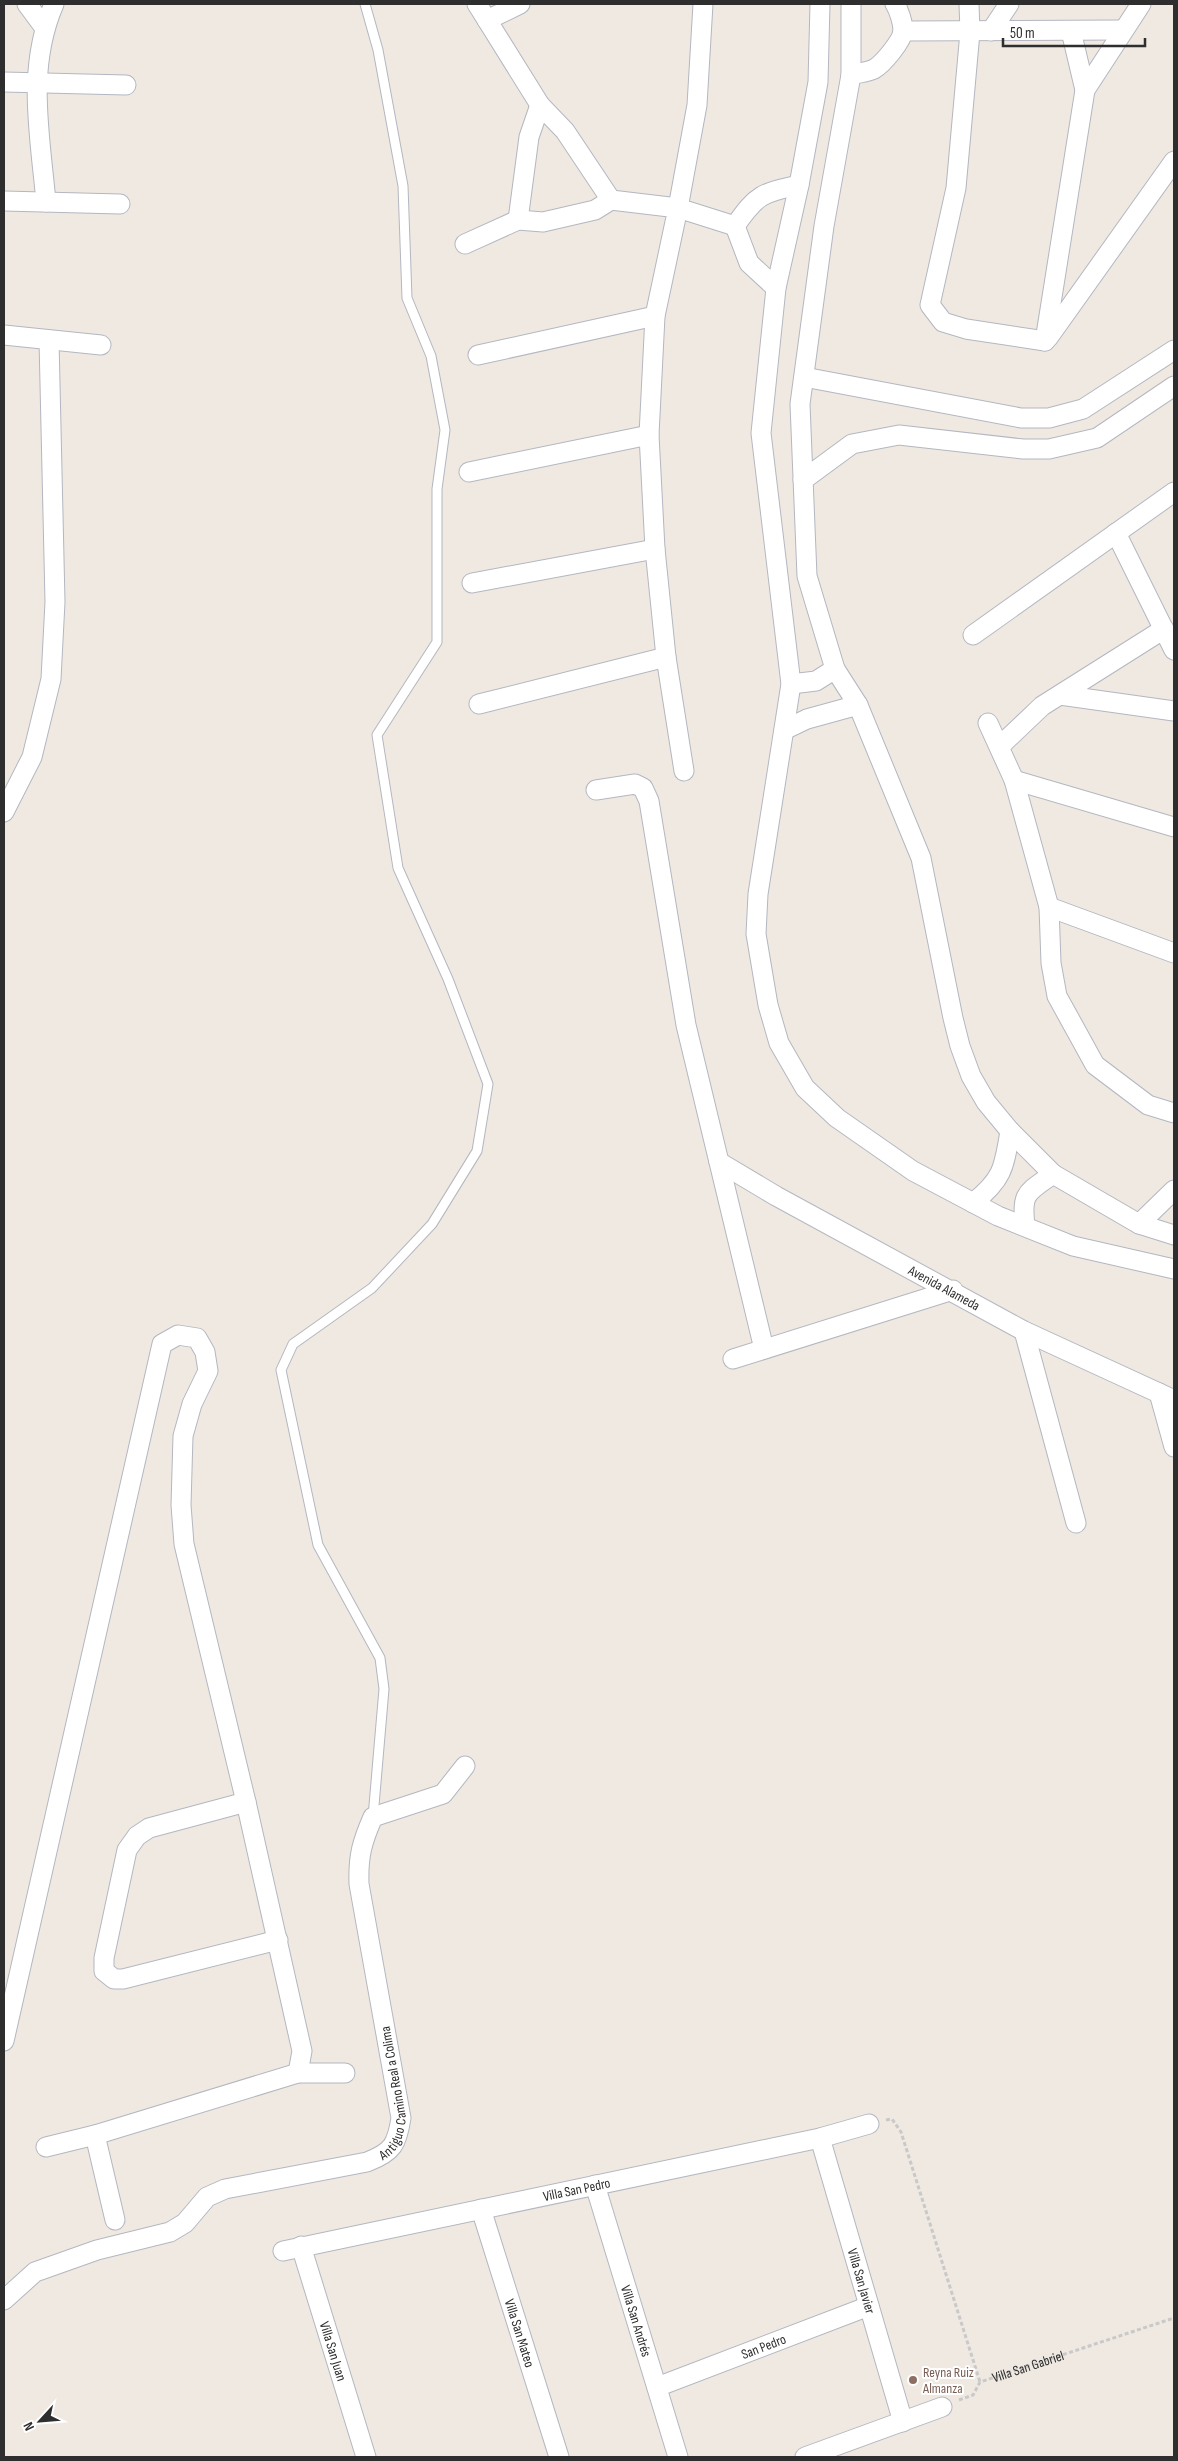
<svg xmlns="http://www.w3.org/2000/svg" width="1178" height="2461" viewBox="0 0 1178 2461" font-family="'Sofia Sans Condensed',sans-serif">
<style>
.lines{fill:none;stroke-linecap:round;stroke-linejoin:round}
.service-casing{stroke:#b4b7c1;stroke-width:11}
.minor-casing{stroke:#b4b7c1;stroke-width:21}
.path{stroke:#c9c9c9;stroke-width:3;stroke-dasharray:4 2.5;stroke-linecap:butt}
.service{stroke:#fff;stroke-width:9}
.minor{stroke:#fff;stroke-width:19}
.education-dot{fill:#8d6e63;stroke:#fff;stroke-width:2}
.labels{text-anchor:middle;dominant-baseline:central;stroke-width:4;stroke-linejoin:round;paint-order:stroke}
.street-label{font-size:14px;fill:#2e2e2e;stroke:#fff}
.education-label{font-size:14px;fill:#785e54;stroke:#fff;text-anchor:start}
</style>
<rect width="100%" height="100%" fill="#efe9e1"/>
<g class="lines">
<defs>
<polyline id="service" points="365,4 378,50 403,186 407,298 431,356 445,430 437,489 437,642 377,735 398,868 448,979 488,1084 477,1151 432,1224 372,1288 293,1344 281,1370 318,1545 380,1658 384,1689 373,1817"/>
<g id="minor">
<polyline points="27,4 44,27"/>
<polyline points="477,4 540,105"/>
<polyline points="703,4 697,105 678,208 735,226"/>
<polyline points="820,4 818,82 799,185 776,288 761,433 791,684 758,894 756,934 768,1005 779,1043 805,1088 837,1118 913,1171 998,1216 1073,1246 1174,1269"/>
<polyline points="851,4 851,75 824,226 800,404 807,576 835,669 858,705 921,858 953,1018 960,1046 971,1076 986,1102 1010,1131 1053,1174 1139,1224 1174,1235"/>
<polyline points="969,4 970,32 956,188 930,305 943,322 966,329 1045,341"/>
<polyline points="487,20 520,4"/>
<polyline points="903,31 1123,30"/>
<polyline points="991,31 1009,4"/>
<path d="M851 75C858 73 868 72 874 69 883 64 902 41 903 31 903 23 899 10 895 4"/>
<polyline points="4,82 126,85"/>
<polyline points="1085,90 1141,4"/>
<polyline points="4,201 120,204"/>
<path d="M46 202C40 134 26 69 54 4"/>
<polyline points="518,220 529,137 540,105 565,131 611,200"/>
<path d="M735 226C757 194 762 193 799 185"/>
<polyline points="735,226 749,263 776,288"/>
<polyline points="465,244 518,220 543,222 595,210 611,200 678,208 655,316 649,435 655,549 666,657 684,771"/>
<polyline points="4,335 101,345"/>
<polyline points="1048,338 1174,161"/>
<polyline points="1045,341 1085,90 1071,31"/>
<polyline points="478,355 655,316"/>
<polyline points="804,377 1021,418 1049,418 1083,409 1174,350"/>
<polyline points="469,472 649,435"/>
<polyline points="803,480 852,444 899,435 1023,449 1049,449 1097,438 1174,386"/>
<polyline points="1116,533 1174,650"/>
<polyline points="472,583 655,549"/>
<polyline points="973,635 1174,492"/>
<polyline points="791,684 816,681 835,669"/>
<polyline points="1060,695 1174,711"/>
<polyline points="479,704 666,657"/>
<polyline points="988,723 1014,780 1049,907 1051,963 1057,996 1095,1065 1148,1105 1174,1113"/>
<polyline points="784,730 807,719 858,705"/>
<polyline points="1000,746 1042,706 1164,629"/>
<polyline points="1014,780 1174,827"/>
<polyline points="596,790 635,784 643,788 649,801 686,1025 764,1349"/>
<polyline points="4,812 32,757 51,679 55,602 49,340"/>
<polyline points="1049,907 1174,953"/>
<path id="s2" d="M719 1162 776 1196 1024 1331 1174 1400"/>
<path d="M973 1203C1003 1179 1004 1168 1010 1131"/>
<polyline points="1139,1224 1174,1190"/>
<path d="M1025 1226C1021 1192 1027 1193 1053 1174"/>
<polyline points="1024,1331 1076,1523"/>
<polyline points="733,1359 953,1290"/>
<polyline points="1159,1393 1174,1447"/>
<polyline points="246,1802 149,1828 137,1836 127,1850 104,1958 104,1971 114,1979 123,1979 278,1940"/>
<polyline points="4,2041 162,1344 178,1335 197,1338 205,1352 208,1371 192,1404 183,1436 181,1505 184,1544 246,1802 302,2051 298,2073"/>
<polyline points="95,2135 115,2220"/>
<path id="s3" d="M820 2138 903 2422"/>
<polyline points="46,2147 95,2135 298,2073 345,2073"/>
<path id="s4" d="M595 2185 678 2457"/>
<path id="s5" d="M481 2209 559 2457"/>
<path id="s6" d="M301 2246 366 2457"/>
<path id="s7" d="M283 2251 820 2138 869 2124"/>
<path id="s8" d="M4 2300 35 2272 97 2250 170 2232 185 2223 207 2197 225 2189 367 2162C393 2152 397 2144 401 2118L359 1884C358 1856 362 1842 373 1817L443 1794 465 1766"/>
<path id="s9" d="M657 2387 869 2306"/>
<polyline points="805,2457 942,2407"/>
</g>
</defs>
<use href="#service" class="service-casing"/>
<use href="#minor" class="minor-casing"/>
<g class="path">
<polyline points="886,2120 892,2119 901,2132 980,2382"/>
<path id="s1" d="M959 2400 973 2395 980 2382 1174 2318"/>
</g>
<use href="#service" class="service"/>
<use href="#minor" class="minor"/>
</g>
<circle class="education-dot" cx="913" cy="2380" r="5"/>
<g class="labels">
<g class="street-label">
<text stroke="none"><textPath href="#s2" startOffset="258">Avenida Alameda</textPath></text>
<text stroke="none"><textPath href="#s8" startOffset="482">Antiguo Camino Real a Colima</textPath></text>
<text stroke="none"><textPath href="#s7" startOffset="300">Villa San Pedro</textPath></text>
<text stroke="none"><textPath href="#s3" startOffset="149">Villa San Javier</textPath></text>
<text stroke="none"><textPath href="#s4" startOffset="142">Villa San Andrés</textPath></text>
<text stroke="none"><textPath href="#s5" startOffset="130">Villa San Mateo</textPath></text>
<text stroke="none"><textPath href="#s9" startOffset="114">San Pedro</textPath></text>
<text stroke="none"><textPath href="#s6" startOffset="110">Villa San Juan</textPath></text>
<text stroke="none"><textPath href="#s1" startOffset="80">Villa San Gabriel</textPath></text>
</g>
<g class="education-label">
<text x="923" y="2372">Reyna Ruiz<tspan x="923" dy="16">Almanza</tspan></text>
</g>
</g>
<rect width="1178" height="2461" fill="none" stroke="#2e2e2e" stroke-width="10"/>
<g transform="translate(40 2421) rotate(244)" stroke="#ffffff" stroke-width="4" paint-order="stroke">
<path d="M0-4L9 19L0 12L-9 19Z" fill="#2e2e2e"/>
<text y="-8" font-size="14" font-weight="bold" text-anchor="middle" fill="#2e2e2e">N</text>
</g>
<path d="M1003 38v8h142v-8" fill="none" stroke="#2e2e2e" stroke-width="2.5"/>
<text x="1010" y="38" font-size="15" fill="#2e2e2e" stroke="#ffffff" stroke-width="4" paint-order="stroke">50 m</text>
</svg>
